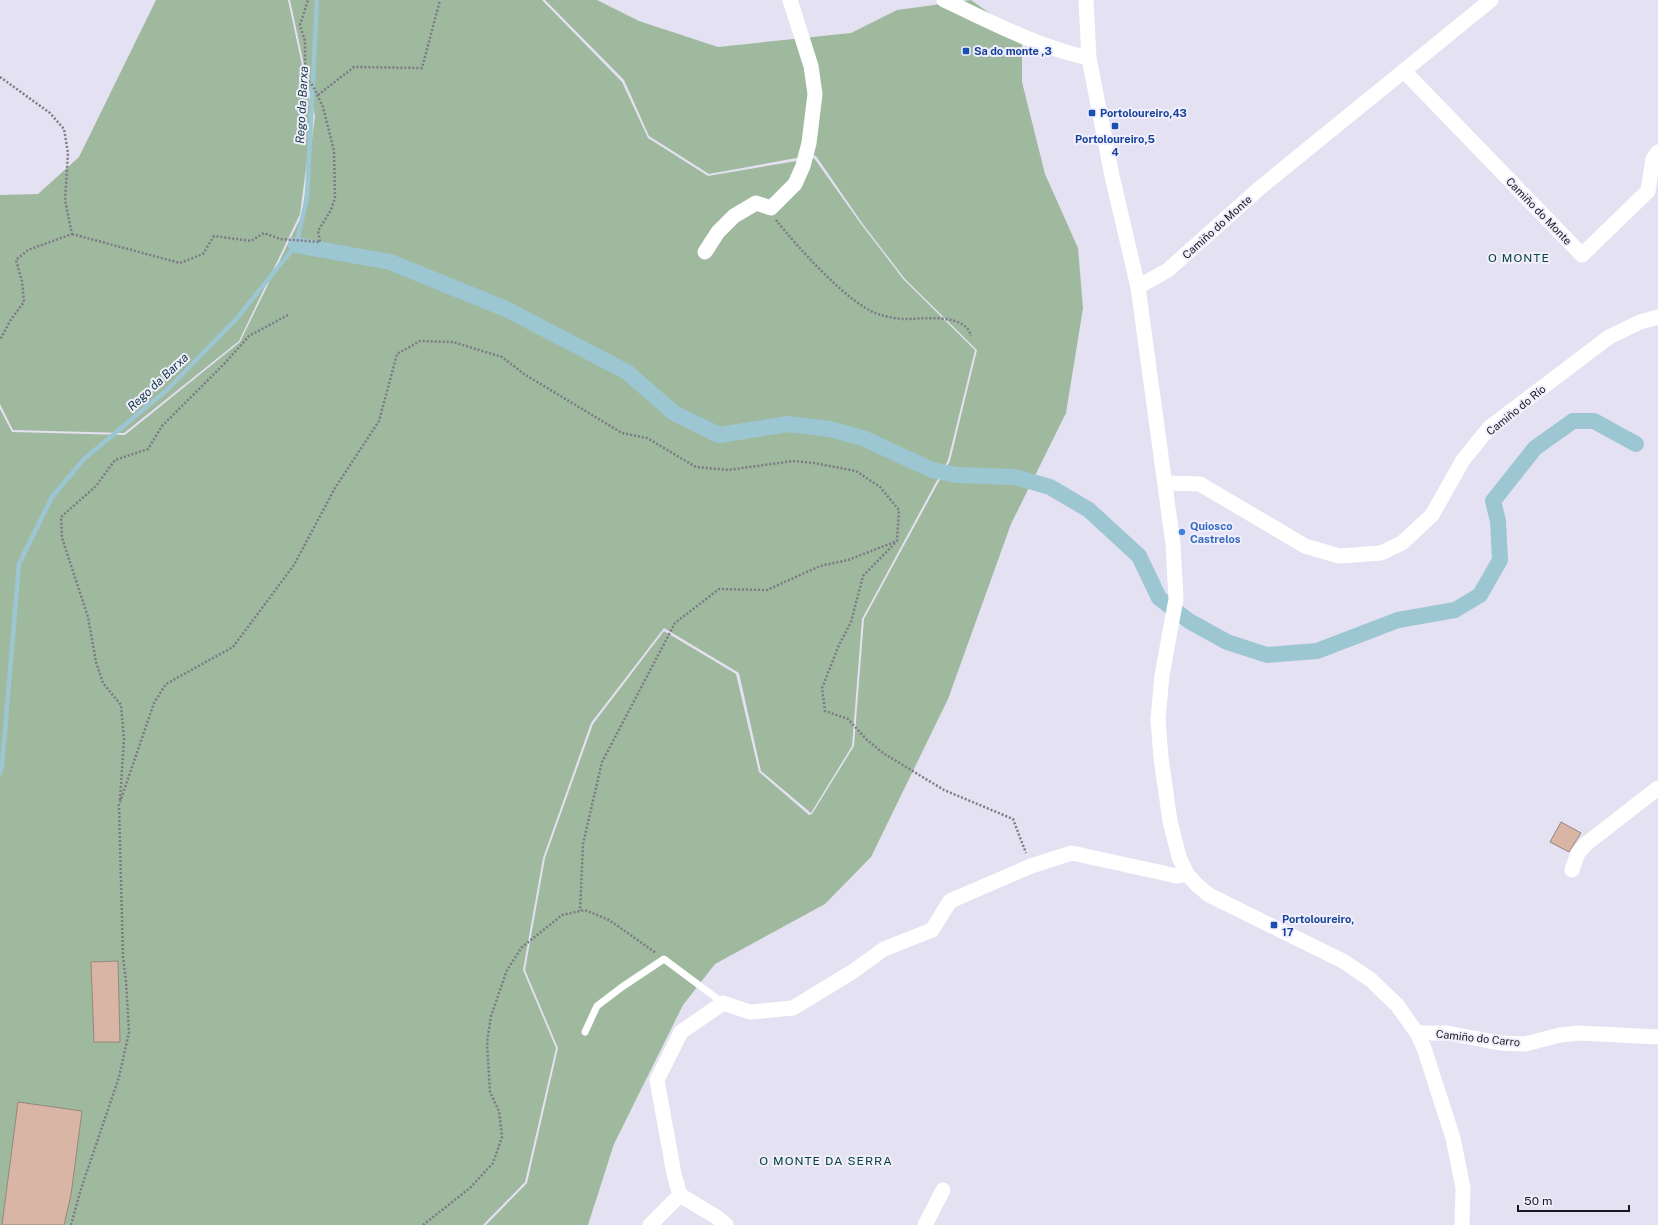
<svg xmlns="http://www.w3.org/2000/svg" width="1658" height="1225" viewBox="0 0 1658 1225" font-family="'Public Sans',sans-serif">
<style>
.forest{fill:#9fb99f}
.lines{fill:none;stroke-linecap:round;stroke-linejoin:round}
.stream{stroke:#9dc6d3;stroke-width:4.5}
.canal{stroke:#9dc6d3;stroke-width:16}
.building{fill:#d8b5a4;stroke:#97867e}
.path{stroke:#7c7a85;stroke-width:2.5;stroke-dasharray:2 2;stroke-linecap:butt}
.service{stroke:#fff;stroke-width:7}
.minor{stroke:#fff;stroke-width:15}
.transit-dot{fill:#1a4fb4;stroke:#f1effd;stroke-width:1.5}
.shop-dot{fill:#3f7fe0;stroke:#f1effd;stroke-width:1.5}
.labels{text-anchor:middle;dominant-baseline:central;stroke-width:4;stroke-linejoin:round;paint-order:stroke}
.transit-label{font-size:11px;font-weight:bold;fill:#164399;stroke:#f1effd;text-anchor:start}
.street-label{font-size:11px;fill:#1a191f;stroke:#f1effd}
.shop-label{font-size:11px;font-weight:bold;fill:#366cbe;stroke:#f1effd;text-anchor:start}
.water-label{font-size:12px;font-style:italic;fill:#0b333d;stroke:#f1effd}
.neighbourhood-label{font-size:12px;letter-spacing:1px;fill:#09453c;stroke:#f1effd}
</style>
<rect width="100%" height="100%" fill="#e4e1f2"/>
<g class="forest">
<polygon points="156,0 288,0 313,116 300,214 239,341 124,433 13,430 0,404 0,195 38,194 79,157"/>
<polygon points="290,0 542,0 622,82 648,138 708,176 814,158 861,224 904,280 975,350 948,460 862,619 852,746 811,813 761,771 739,673 664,628 591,723 543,858 523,970 556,1048 525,1182 483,1225 0,1225 0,409 12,432 125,435 240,342 302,215 315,116"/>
<polygon points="545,0 597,0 639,21 718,47 851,33 897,10 971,0 1022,36 1022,82 1045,174 1078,248 1083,308 1066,413 1011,524 948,699 871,857 825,904 715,964 683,1005 614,1144 588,1225 486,1225 527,1183 558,1048 525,970 545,858 593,724 664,631 736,674 759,772 809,815 812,814 854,746 864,619 950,461 977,350 905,279 862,223 816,156 813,155 709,174 649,136 624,80"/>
</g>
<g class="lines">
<polyline class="stream" points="0,773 2,766 19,564 52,497 84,459 168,389 237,318 296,245 307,198 317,0"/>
<polyline class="canal" points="296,245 390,262 506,309 627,372 674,413 719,435 788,424 829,429 863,438 932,470 957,475 1015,477 1050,487 1089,510 1139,556 1159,598 1189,621 1227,642 1267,655 1317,651 1398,620 1455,610 1480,595 1500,560 1498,521 1493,501 1535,448 1573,421 1594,421 1636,444"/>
</g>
<g class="building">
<polygon points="1561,822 1581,833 1569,852 1550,842"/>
<polygon points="118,961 120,1042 94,1042 91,962"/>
<polygon points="18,1102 82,1111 71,1195 64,1225 2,1225"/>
</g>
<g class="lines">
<g class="path">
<polyline points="0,77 50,113 64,129 68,153 65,200 72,234 28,250 16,260 22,281 24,302 10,321 0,340"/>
<polyline points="318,95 354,67 422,68 440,0"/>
<path d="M776 220C797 246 850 307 881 315 888 317 897 319 905 319 922 319 953 314 967 328 969 330 970 333 971 336"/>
<polyline points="72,234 180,263 203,254 214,236 251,241 264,233 280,239 320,242 318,231 331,210 335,198 334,151 323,107 313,86 305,77 305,41 300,25 308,0"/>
<polyline points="895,543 863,576 851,622 839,645 822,688 825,711 848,719 866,739 883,753 944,790 1013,819 1026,853"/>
<polyline points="120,800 124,739 121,705 103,683 96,662 88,617 62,538 61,517 96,486 115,460 148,449 162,426 225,363 249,336 288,315"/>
<polyline points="71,1225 81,1189 119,1077 129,1032 126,981 123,957 119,805 154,703 166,684 233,647 294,565 335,488 379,421 397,354 420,341 453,342 502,357 524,374 622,433 647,438 696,467 728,470 793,461 814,463 856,471 880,487 899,510 897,541 848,560 820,566 767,590 719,589 675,623 602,762 583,844 580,911"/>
<polyline points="423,1225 470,1188 493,1163 502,1137 499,1111 490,1092 487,1042 491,1016 507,970 522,947 562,915 585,910 609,920 656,953"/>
</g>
<polyline class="service" points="585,1032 597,1006 622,987 664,959 723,1003"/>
<g class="minor">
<path d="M944 0C992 22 1037 47 1089 58"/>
<polyline points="1086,0 1089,58 1112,176 1138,287 1173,544 1176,599 1162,675 1158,719 1161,758 1170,821 1179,857 1187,874 1197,885 1209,895 1343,961 1371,980 1397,1005 1417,1033 1424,1048 1453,1138 1463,1188 1462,1225"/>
<polyline points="1404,71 1582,255 1648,191 1653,159 1658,152"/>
<polyline points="705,252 718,232 734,216 756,203 771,208 795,184 803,166 809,143 815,94 811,66 790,0"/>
<polyline points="1138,287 1168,270 1261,187 1491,0"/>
<polyline points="1165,483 1200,484 1305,546 1339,556 1381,553 1402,543 1432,515 1463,460 1489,428 1609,337 1640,322 1658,317"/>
<polyline points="1572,870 1578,853 1586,844 1658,788"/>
<polyline points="1417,1033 1447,1033 1500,1043 1525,1044 1560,1035 1580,1033 1658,1037"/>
<polyline points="680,1195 718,1218 726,1225"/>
<polyline points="650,1225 680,1195 674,1174 657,1080 681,1032 723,1003 750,1012 793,1008 852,972 884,949 932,930 950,901 1031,866 1072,853 1177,876 1187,874"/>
<polyline points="925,1225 943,1190"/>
</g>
</g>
<g class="transit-dot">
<rect x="962" y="47" width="8" height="8" rx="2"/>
<rect x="1088" y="109" width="8" height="8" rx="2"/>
<rect x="1111" y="122" width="8" height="8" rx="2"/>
<rect x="1270" y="921" width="8" height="8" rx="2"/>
</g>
<circle class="shop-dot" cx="1182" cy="532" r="4"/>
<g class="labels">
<g class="transit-label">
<text x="974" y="51">Sa do monte ,3</text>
<text x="1100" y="113">Portoloureiro,43</text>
<text x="1115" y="139" text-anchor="middle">Portoloureiro,5<tspan x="1115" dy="13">4</tspan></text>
<text x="1282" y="919">Portoloureiro,<tspan x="1282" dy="13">17</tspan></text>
</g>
<g class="street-label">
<text transform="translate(1539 211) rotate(46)">Camiño do Monte</text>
<text transform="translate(1217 227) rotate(-42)">Camiño do Monte</text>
<text transform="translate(1516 410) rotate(-39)">Camiño do Río</text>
<text transform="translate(1478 1038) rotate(6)">Camiño do Carro</text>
</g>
<g class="shop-label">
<text x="1190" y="526">Quiosco<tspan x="1190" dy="13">Castrelos</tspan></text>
</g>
<g class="water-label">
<text transform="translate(302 105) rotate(-87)">Rego da Barxa</text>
<text transform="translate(158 382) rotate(-43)">Rego da Barxa</text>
</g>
<g class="neighbourhood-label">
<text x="1519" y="258">O MONTE</text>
<text x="826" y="1161">O MONTE DA SERRA</text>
</g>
</g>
<path d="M1518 1205v6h111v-6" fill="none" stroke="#1a191f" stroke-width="2"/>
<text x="1524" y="1205" font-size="12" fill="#1a191f" stroke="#f1effd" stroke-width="3" paint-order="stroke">50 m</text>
</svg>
